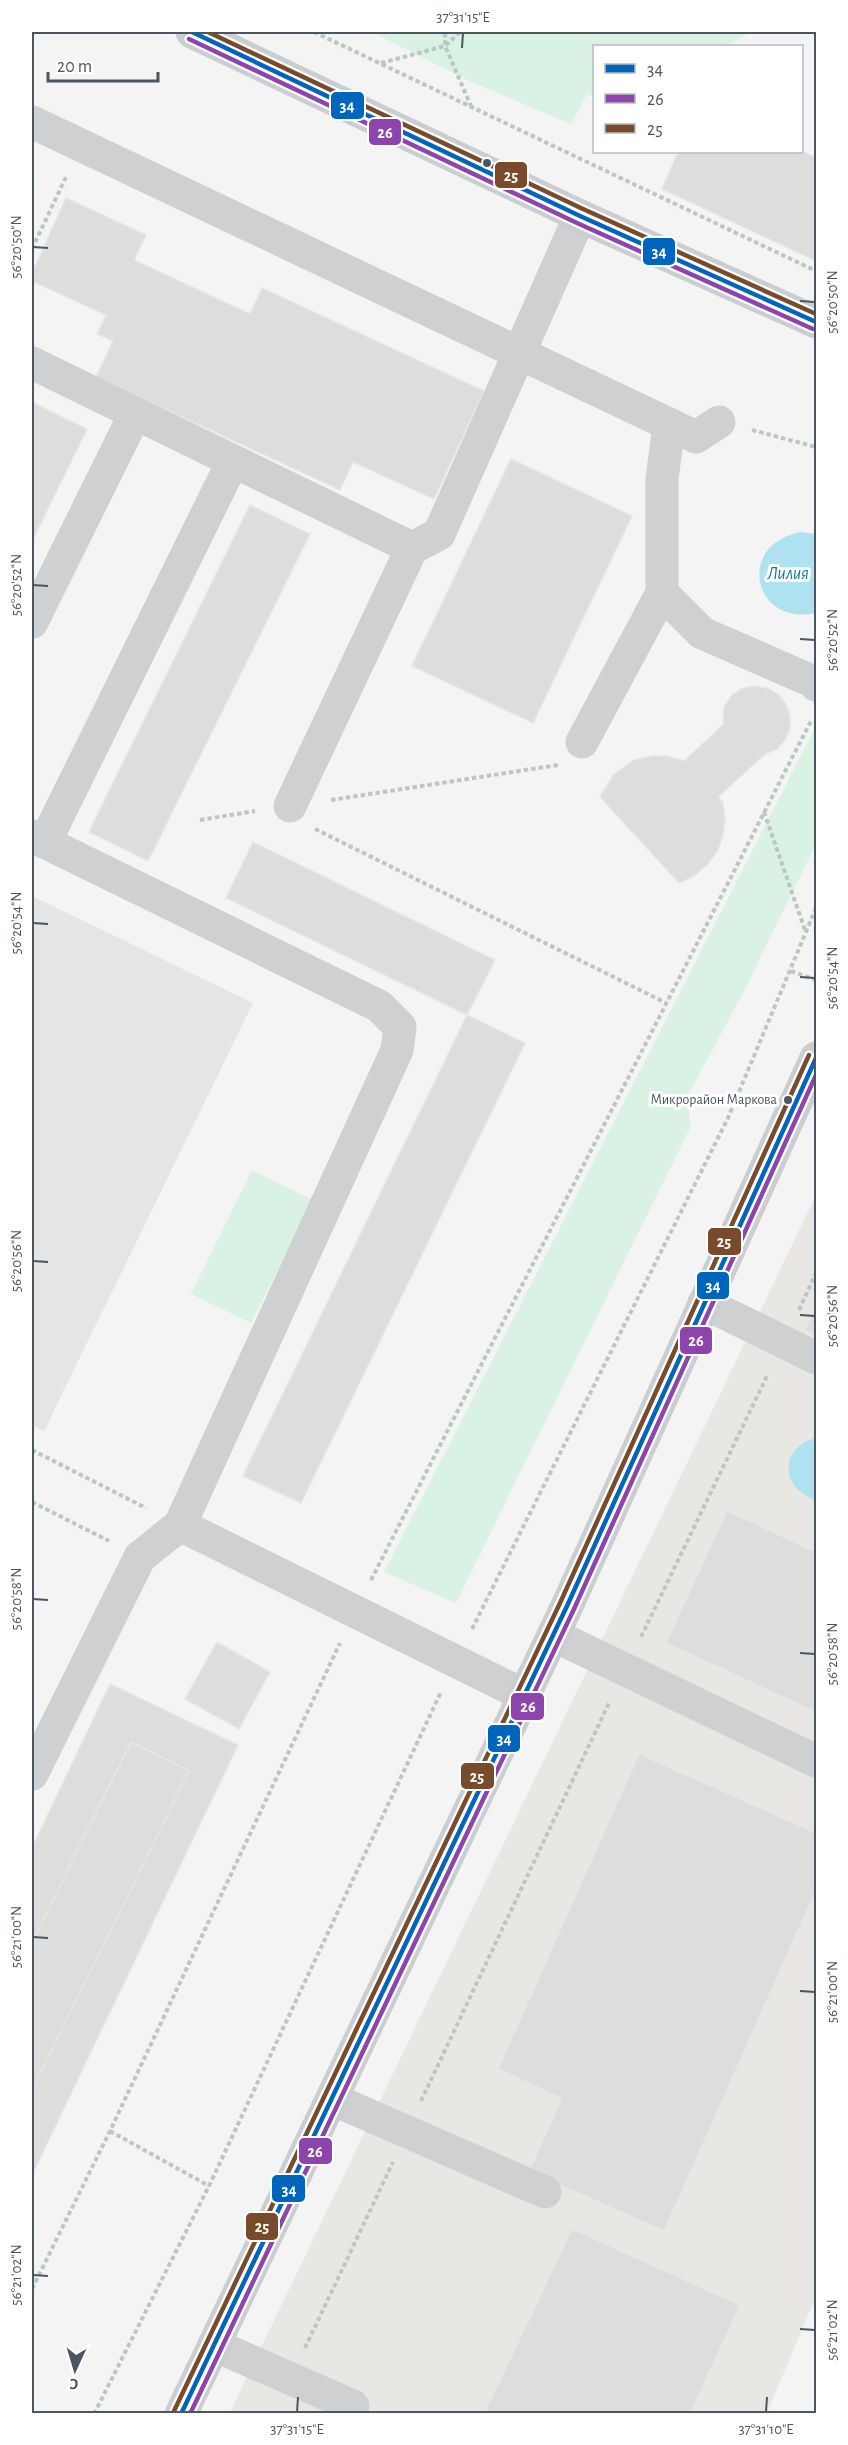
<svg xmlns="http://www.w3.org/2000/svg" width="848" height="2445" viewBox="0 0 848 2445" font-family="'Alegreya Sans',sans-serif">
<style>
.commercial{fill:#e8e7e3}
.education{fill:#e6e5e6}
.green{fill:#d9f2e3}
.water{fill:#aee2f0}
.building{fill:#ddddde;stroke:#e5e6e7;stroke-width:1.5}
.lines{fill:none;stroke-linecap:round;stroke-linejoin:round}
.path{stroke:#bcc7c4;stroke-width:4;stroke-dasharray:4.5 3;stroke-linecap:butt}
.minor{stroke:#ced0d2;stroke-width:33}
.major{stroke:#caced1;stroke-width:33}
.bus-1-casing{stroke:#fff;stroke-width:9}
.bus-2-casing{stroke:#fff;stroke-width:9}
.bus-3-casing{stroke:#fff;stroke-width:9}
.bus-1{stroke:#0065bd;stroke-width:4.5}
.bus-2{stroke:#8e44ad;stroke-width:4.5}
.bus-3{stroke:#7a4b2a;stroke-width:4.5}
.ticks{fill:none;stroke:#4a5661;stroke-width:2}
.bus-dot{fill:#4a5661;stroke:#fff;stroke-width:2}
.labels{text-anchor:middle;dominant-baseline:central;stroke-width:6;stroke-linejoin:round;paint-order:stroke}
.bus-label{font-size:14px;fill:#4a5661;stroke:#fff;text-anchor:end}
.water-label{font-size:18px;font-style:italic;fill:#0c7c9b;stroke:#fff}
.line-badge{stroke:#fff;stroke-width:2}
.badge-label{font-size:16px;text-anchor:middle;font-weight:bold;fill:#fff}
.neatline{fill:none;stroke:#4a5661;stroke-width:2}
.ticks-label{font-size:15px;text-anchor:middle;fill:#4a5661}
</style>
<rect width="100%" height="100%" fill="#f4f4f4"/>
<polygon class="commercial" points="816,1195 816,2296 767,2413 229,2414"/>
<polygon class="education" points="32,896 253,1003 44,1431 32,1425"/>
<g class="green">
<polygon points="372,32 750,32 726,46 594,46 594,97 587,94 571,124 469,81"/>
<polygon points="816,726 816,844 744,991 687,1097 691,1126 456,1603 384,1572"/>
<polygon points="252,1170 313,1200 251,1323 191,1294"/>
</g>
<g class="water">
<path d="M801 532 816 534V613C753 627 735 544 801 532Z"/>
<path d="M816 1438V1500C780 1489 779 1447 816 1438Z"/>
</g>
<g class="building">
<polygon points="802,151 816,158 816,261 662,189 678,152"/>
<polygon points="66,198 146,235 134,260 250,314 262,288 484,391 434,499 353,462 340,490 96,377 113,341 97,334 106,315 32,281 32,273"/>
<polygon points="34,403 87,429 32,541 32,408"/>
<polygon points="511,459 632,516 533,723 412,666"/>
<polygon points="250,505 310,534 148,861 89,832"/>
<polygon points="754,686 767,688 778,694 786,704 790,716 790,728 785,740 777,749 765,754 718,797 723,802 725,819 723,836 717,852 707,865 694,876 679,883 600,797 613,775 634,760 651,756 667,756 684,761 723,725 724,707 731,696 741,689"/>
<polygon points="253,842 495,960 467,1015 226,898"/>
<polygon points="467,1015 525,1043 301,1503 243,1476"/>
<polygon points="816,1306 816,1335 805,1330"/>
<polygon points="727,1511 816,1552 816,1712 666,1643"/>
<polygon points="217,1642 270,1672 239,1729 185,1699"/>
<polygon points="110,1684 238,1745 32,2175 32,2090 189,1771 131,1742 32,1943 32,1848"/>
<polygon points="131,1742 189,1771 32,2090 32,1943"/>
<polygon points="639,1754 816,1833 816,1890 664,2231 529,2171 562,2098 498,2069"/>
<polygon points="572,2229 740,2305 690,2414 484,2414"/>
</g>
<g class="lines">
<g class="path">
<polyline points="314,32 816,271"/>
<polyline points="460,32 445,46 471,106"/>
<polyline points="381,63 445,46 445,32"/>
<polyline points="32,249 66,177"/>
<polyline points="752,430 816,447"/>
<polyline points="331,800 558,765"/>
<polyline points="764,812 805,930"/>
<polyline points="200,820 255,811"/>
<polyline points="315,829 666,1003"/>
<polyline points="791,971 816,980"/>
<polyline points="799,1310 816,1273"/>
<polyline points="32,1450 146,1508"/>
<polyline points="32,1502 109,1541"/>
<polyline points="371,1580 812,719"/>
<polyline points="472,1629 728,1118 816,908"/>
<polyline points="641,1637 768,1374"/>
<polyline points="421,2101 610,1701"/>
<polyline points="110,2131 209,2186"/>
<polyline points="32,2289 110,2131 340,1643"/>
<polyline points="305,2348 393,2162"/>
<polyline points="94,2414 209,2186 441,1692"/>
</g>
<g class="minor">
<polyline points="32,122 696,437 719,422"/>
<polyline points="32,363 412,548 439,534 580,216"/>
<polyline points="669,424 662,479 662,593 702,633 812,681 816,685"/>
<polyline points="32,622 135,414"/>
<polyline points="582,742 662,593"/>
<polyline points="290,806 412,548"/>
<polyline points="32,836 379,1006 400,1027 397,1050 180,1525"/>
<polyline points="45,842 233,461"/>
<polyline points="704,1303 816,1358"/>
<polyline points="553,1635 816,1761"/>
<polyline points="32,1774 140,1557 180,1525 524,1695"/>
<polyline points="332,2099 545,2192"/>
<polyline points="214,2345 353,2406"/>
</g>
<g class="major">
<polyline points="192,32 580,216 816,322"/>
<polyline points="181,2414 567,1606 816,1058"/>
</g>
<defs>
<g id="bus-1">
<polyline points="192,32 580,216 816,322"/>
<polyline points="181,2414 567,1606 816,1058"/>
</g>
<g id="bus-2">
<polyline points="189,39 577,223 813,329"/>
<polyline points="190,2414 574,1609 816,1075"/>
</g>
<g id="bus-3">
<polyline points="208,32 583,209 816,314"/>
<polyline points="174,2411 560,1603 809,1055"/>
</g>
</defs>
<use href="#bus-1" class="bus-1-casing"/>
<use href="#bus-2" class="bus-2-casing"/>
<use href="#bus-3" class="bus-3-casing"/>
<use href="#bus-1" class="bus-1"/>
<use href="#bus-2" class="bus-2"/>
<use href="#bus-3" class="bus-3"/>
</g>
<path class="ticks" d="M462 48 463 33M33 247 48 248M800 301 815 302M33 585 48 586M800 639 815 640M33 923 48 924M800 977 815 978M33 1261 48 1262M800 1315 815 1316M33 1599 48 1600M800 1653 815 1654M33 1937 48 1938M800 1991 815 1992M33 2275 48 2276M800 2329 815 2330M297 2412 298 2397M766 2412 767 2397"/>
<g class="bus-dot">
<circle cx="487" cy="163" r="5"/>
<circle cx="788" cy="1100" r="5"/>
</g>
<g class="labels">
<g class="bus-label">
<text x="777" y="1100">Микрорайон Маркова</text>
</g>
<g class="water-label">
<text x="788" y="574">Лилия</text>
</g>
</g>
<g class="line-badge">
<rect x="330" y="91" width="35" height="29" rx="6" fill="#0065bd"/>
<rect x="368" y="118" width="34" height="28" rx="6" fill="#8e44ad"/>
<rect x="494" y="161" width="34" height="28" rx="6" fill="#7a4b2a"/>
<rect x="642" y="237" width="34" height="29" rx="6" fill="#0065bd"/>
<rect x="707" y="1227" width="35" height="29" rx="6" fill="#7a4b2a"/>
<rect x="696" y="1271" width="34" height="29" rx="6" fill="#0065bd"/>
<rect x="679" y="1326" width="34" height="29" rx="6" fill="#8e44ad"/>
<rect x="510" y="1692" width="35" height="29" rx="6" fill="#8e44ad"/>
<rect x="487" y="1724" width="34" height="29" rx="6" fill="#0065bd"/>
<rect x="460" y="1762" width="35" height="28" rx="6" fill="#7a4b2a"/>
<rect x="298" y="2137" width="35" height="28" rx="6" fill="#8e44ad"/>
<rect x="271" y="2174" width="35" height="29" rx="6" fill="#0065bd"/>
<rect x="245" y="2212" width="34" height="29" rx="6" fill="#7a4b2a"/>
</g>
<g class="badge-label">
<text x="347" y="111">34</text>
<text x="385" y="138">26</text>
<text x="511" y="181">25</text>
<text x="659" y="257">34</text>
<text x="724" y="1247">25</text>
<text x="713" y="1291">34</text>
<text x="696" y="1346">26</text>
<text x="528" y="1712">26</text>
<text x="504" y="1744">34</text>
<text x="477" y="1782">25</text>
<text x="315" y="2157">26</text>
<text x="289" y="2195">34</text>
<text x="262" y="2232">25</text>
</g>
<rect width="848" height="2445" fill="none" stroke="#ffffff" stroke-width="66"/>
<rect x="593" y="45" width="210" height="108" fill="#ffffff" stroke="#b7bbc0" stroke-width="1.5"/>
<rect x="605" y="64" width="30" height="9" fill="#0065bd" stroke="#b7bbc0" stroke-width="1.5"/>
<text x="647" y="75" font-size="18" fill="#4a5661">34</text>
<rect x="605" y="94" width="30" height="9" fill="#8e44ad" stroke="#b7bbc0" stroke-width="1.5"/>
<text x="647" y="105" font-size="18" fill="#4a5661">26</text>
<rect x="605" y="124" width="30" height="9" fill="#7a4b2a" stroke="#b7bbc0" stroke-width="1.5"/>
<text x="647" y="135" font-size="18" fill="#4a5661">25</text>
<g transform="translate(75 2370) rotate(184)" stroke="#ffffff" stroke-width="4.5" paint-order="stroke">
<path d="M0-4.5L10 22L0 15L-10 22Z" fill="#4a5661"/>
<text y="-9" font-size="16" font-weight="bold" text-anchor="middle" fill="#4a5661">С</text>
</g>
<path d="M48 72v9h110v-9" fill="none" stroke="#4a5661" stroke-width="3"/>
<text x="57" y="72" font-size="18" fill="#4a5661" stroke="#ffffff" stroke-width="4.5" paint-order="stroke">20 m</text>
<rect x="33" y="33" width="782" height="2379" class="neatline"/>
<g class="ticks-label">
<text x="463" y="22">37°31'15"E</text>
<text transform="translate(16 247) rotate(-90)" y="5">56°20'50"N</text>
<text transform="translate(832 302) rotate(-90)" y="5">56°20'50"N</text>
<text transform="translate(16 585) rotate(-90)" y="5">56°20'52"N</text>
<text transform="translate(832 640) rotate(-90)" y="5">56°20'52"N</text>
<text transform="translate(16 923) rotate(-90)" y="5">56°20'54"N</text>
<text transform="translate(832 978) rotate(-90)" y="5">56°20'54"N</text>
<text transform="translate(16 1261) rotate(-90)" y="5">56°20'56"N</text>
<text transform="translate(832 1316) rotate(-90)" y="5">56°20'56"N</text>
<text transform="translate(16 1599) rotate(-90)" y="5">56°20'58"N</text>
<text transform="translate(832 1654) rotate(-90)" y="5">56°20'58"N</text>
<text transform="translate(16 1937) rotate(-90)" y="5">56°21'00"N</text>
<text transform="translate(832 1992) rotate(-90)" y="5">56°21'00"N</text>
<text transform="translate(16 2275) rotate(-90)" y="5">56°21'02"N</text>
<text transform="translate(832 2330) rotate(-90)" y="5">56°21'02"N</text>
<text x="297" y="2434">37°31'15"E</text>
<text x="766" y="2434">37°31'10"E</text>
</g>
</svg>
